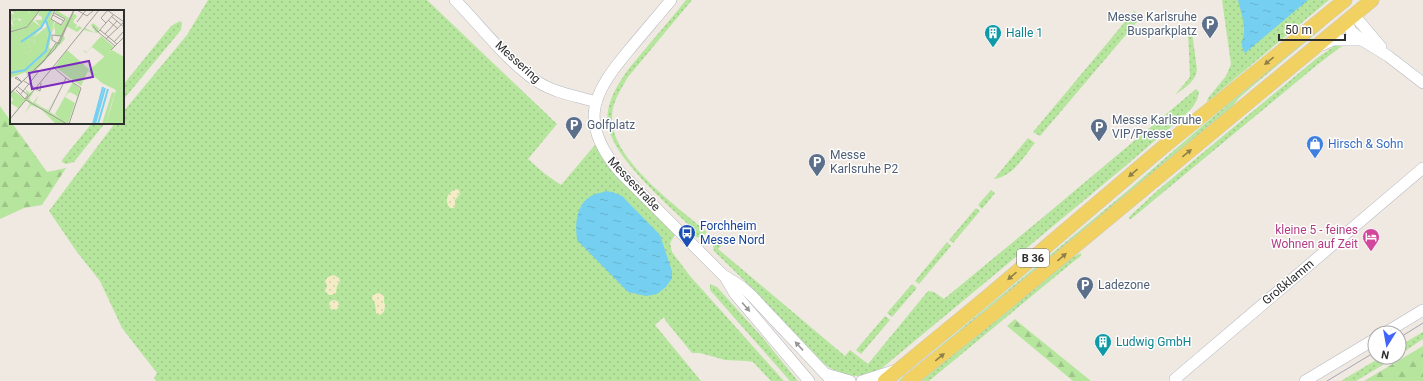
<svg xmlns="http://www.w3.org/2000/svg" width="1423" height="381" viewBox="0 0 1423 381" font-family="Roboto,sans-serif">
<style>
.grass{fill:url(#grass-dots)}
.forest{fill:url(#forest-firs)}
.sand{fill:url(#sand-dots)}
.water{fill:url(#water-ripples)}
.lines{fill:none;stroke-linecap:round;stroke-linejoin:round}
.minor-casing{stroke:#b4b7c1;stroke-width:12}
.major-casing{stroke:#c9c9c9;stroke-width:15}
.minor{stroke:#fff;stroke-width:11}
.major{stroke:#f2d163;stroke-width:14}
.tram{stroke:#a3a6b8;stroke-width:1}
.oneway{fill:#908048}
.oneway2{fill:#969696}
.labels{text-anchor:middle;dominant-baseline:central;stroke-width:3;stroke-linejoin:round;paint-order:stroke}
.shield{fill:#fff;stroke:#6d6d6d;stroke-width:1}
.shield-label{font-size:11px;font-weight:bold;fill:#2e2e2e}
.service-label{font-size:12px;fill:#4e5e75;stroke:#fff;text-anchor:start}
.culture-label{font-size:12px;fill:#0d838f;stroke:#fff;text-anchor:start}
.street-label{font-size:12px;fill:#2e2e2e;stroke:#fff}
.shop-label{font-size:12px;fill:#366cbe;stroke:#fff;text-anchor:start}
.transit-label{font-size:12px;fill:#164399;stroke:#fff;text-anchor:start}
.hotel-label{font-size:12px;fill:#b23c85;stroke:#fff;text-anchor:end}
.inset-river{fill:none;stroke:#75cff0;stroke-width:2}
.inset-road{fill:none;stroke:#a29e99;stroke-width:1}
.view{fill:#7b2cbf;fill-opacity:0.15;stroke:#7b2cbf;stroke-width:2}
.inset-edge{fill:none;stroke:#2e2e2e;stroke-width:2}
</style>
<defs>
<pattern id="grass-dots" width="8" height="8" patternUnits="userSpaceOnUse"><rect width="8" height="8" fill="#b6e59e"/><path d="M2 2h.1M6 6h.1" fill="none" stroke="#9dc588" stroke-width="1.8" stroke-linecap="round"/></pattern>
<pattern id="forest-firs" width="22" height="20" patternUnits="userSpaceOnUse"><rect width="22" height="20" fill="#b6e59e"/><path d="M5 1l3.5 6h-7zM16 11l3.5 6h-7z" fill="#9dc588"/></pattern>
<pattern id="sand-dots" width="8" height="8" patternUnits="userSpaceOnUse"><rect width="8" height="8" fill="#f3ecc5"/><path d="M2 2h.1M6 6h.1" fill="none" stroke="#d1cbaa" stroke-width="1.8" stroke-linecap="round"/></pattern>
<pattern id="water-ripples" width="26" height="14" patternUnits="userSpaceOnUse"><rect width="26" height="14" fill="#75cff0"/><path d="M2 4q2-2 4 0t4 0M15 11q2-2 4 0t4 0" fill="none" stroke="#66b2ce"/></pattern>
</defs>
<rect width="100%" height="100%" fill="#efe9e1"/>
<g class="grass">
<polygon points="208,0 427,0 557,124 528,159 545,174 561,185 595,145 607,165 675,235 670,243 672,252 690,276 784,381 771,381 753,362 747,361 725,360 700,353 692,353 665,320 664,317 655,325 701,381 156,381 154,378 157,373 122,328 100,281 77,252 49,211 115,123 123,123 123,112 187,35"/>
<path d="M686 0H692L628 77C621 89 612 102 612 117 610 159 678 207 707 232 701 239 696 239 689 233L690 226C666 203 614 158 608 126 603 94 633 64 651 42 663 28 675 14 686 0Z"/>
<polygon points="1222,0 1329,0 1207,102 1208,98 1226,76 1231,64"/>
<polygon points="1134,11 1141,17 1040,136 1033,132"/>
<polygon points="180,21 182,23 181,30 123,100 123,85 171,26"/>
<polygon points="1324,24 1325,26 1255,84 1239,98 1226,114 903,381 898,381 1126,192 1201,127"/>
<path d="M1188 30 1192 33 1197 69C1196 82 1184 88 1175 95L1190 77Z"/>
<polygon points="1344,44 1342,46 1317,65 1131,219 1129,219 1130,216 1158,190 1317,58 1336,45"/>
<path d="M1196 89 1199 92 1197 100 1192 108 1178 121 1123 168 882 368C863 381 842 377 824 364L755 291 714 251 713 245 717 240 723 244 718 249 845 356 850 350 868 364 928 291 934 292 944 299 1041 219Z"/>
<polygon points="92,123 105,123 74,162 66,164 62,162 62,160"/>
<path d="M1028 138 1035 143C1024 156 1013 177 994 179Z"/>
<polygon points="991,190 995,193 982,209 978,205"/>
<polygon points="976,208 980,211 953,243 949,240"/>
<polygon points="947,242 951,246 919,284 915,281"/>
<polygon points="1081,253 1081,256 1073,262 929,381 920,381 1069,259"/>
<polygon points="710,284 717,287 762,337 798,381 790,381 710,290"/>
<polygon points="912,284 917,288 892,317 887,313"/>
<polygon points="885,316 890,320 861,354 856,350"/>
<polygon points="1423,332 1423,339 1399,355 1399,346"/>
<polygon points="1381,357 1396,357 1356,381 1341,381"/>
</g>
<g class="forest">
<polygon points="0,106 47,172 66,168 42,205 24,208 0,219"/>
<polygon points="1015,319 1017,321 1091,381 1073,381 1007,326"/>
<polygon points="1423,346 1423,381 1364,381"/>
</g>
<g class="sand">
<path d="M456 189 459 190 460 194 455 200V207L453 208H450C444 201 447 192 456 189Z"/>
<polygon points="334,275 339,278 340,281 337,286 336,293 332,295 329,295 325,291 327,286 325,281 328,277"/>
<path d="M378 293 382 294 384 297V302L385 305C385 309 384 314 379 315L376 313 375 304 372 298 373 295Z"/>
<circle cx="334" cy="305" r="5"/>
</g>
<g class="water">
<path d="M1238 0H1308L1245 53C1238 42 1245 39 1244 29 1244 19 1240 9 1238 0Z"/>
<path d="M606 191 612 192 622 196 660 235 672 271V278L666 287 657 294 646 296 628 292 577 240C575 224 576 203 593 195 597 193 602 193 606 191Z"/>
</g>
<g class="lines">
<defs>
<g id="minor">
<path d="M455 0C481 26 507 62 538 82 555 93 577 96 596 102"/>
<path d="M671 0C657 17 643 33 629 50 592 94 578 122 619 171L723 275 742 287 751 295 832 381"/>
<polyline points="1354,15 1381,47"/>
<polyline points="1347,22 1351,31 1362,40 1388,56 1423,83"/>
<polyline points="1322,45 1333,40 1362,40"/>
<polyline points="725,277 735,294 809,381"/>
<polyline points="1385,333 1423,310"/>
<polyline points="826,374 850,381"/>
<polyline points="862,381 896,370"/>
<polyline points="1177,381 1175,379 1423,168"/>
<polyline points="1305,381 1375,339"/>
</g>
<g id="major">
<polyline points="885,381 987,297 1162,148 1345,0"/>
<polyline points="909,381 993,314 1372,0"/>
</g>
</defs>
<use href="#minor" class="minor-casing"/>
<use href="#major" class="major-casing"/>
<use href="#minor" class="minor"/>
<use href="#major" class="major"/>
<g class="tram">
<polyline points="1399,338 1423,323"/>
<polyline points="1327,381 1375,352"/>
</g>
</g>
<defs><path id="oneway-solid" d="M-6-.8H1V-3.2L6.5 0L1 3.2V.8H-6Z"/></defs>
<g class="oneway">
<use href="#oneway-solid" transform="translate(1269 61) rotate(141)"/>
<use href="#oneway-solid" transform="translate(1187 153) rotate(-39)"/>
<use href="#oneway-solid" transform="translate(1133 173) rotate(139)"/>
<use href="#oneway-solid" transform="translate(1062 257) rotate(-40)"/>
<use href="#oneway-solid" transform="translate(1012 276) rotate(139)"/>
<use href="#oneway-solid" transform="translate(940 357) rotate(-39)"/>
</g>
<g class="oneway2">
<use href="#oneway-solid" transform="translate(746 307) rotate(49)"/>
<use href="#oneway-solid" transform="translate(799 346) rotate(-133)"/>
</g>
<defs>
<symbol id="parking-pin" viewBox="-11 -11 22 30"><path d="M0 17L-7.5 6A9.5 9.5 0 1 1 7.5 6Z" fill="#5c6f8a" stroke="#fff"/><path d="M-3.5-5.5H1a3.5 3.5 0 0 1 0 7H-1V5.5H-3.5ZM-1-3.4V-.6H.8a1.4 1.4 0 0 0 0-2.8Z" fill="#fff"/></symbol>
<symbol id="building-pin" viewBox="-11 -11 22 30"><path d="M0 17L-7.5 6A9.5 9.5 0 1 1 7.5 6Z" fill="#0f9aa8" stroke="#fff"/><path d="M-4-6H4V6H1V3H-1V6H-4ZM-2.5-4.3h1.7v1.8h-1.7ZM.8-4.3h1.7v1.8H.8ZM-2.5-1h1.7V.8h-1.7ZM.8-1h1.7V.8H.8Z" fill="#fff"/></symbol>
<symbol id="shop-pin" viewBox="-11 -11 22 30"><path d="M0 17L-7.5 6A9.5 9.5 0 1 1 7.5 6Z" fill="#3f7fe0" stroke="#fff"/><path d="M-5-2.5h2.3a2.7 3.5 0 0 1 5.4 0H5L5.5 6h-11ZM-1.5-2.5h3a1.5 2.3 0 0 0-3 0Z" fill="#fff"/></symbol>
<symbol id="bus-pin" viewBox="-11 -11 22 30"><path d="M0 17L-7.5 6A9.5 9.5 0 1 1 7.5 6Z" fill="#1a4fb4" stroke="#fff"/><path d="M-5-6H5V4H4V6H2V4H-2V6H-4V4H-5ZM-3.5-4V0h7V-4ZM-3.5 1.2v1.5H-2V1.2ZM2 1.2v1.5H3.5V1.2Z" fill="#fff"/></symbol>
<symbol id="hotel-pin" viewBox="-11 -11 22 30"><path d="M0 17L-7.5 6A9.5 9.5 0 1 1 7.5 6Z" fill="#d1479c" stroke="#fff"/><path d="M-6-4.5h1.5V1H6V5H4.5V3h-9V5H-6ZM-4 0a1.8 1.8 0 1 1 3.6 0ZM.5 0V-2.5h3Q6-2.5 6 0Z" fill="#fff"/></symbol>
</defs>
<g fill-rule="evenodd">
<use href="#parking-pin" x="1200" y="14" width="20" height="27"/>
<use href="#building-pin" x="983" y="23" width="20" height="27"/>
<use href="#parking-pin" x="564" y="115" width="20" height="27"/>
<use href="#parking-pin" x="1089" y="117" width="20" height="27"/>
<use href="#shop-pin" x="1305" y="134" width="20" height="27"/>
<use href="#parking-pin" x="807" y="152" width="20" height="27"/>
<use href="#bus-pin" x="677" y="223" width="20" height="27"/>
<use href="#hotel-pin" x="1361" y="227" width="20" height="27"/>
<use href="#parking-pin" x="1075" y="275" width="20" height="27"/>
<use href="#building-pin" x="1093" y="332" width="20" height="27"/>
</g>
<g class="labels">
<rect class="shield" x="1017" y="249" width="32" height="18" rx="3"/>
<g class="shield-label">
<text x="1033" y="258">B 36</text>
</g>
<g class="service-label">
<text x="1197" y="17" text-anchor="end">Messe Karlsruhe<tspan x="1197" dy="14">Busparkplatz</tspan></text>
<text x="1112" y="120">Messe Karlsruhe<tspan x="1112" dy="14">VIP/Presse</tspan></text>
<text x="587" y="125">Golfplatz</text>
<text x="830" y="155">Messe<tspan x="830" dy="14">Karlsruhe P2</tspan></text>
<text x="1098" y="285">Ladezone</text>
</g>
<g class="culture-label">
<text x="1006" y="33">Halle 1</text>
<text x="1116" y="342">Ludwig GmbH</text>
</g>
<g class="street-label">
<text transform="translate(518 62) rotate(42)">Messering</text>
<text transform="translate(634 184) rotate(46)">Messestraße</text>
<text transform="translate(1288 282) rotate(-40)">Großklamm</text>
</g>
<g class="shop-label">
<text x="1328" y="144">Hirsch &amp; Sohn</text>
</g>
<g class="transit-label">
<text x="700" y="226">Forchheim<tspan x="700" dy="14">Messe Nord</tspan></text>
</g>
<g class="hotel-label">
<text x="1358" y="230">kleine 5 - feines<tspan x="1358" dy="14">Wohnen auf Zeit</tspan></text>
</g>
</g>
<g transform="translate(10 10)">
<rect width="114" height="114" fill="#efe9e1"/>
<path d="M0 0 12 2 7 8 11 13 6 15 5 8 2 11 3 16 0 4H5ZM46 0 59 8 63 0 53 24 55 29 27 59 39 38 42 39 50 29 48 34 52 27 45 25V17L42 22 45 12 52 15 56 9 45 3ZM83 13 89 18 87 23H86L74 20 57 40 79 59 71 76 45 57 50 49 75 18 86 23 81 15ZM35 18 38 28 35 41 16 58 0 62V37L13 32 16 44 21 41 17 30 21 29 25 35 24 27ZM91 26 104 37 95 47 82 37 76 43 73 40 77 42ZM63 72 70 79 66 92 67 86 60 82 58 84 59 81 55 87 65 93 58 114 54 110 57 114H46L31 99 21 95 14 104 20 94 16 90 26 79 29 82 25 80 19 89 23 93 29 85 25 93 32 96 25 94 38 100 45 88 38 101 50 108 45 104ZM15 79 20 83 25 79 0 109 8 98 0 93 3 90 0 84 4 81 15 89 18 85ZM102 82 105 83 101 95 96 114H92Z" fill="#b6e59e"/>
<path d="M31 0H44L40 8 44 11 39 38 28 57 17 66 16 62 0 68V62L16 58 26 52 35 41 38 28 35 18 38 16 35 12 24 27 25 37 21 29 17 30 21 41 16 44 13 33 0 37V12L4 17 2 11 6 9V15L12 9 15 11 11 14 13 19 23 11 31 17 25 10H32V7L28 5ZM102 40 114 47V114H96L106 80 92 73 78 61Z" fill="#b6e59e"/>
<path d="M6 0H17L21 4 18 0H30L23 11 13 19 11 14 15 11 7 8 11 2ZM63 3 67 6 63 12 67 15 65 19 69 16 72 18 67 22 56 16Z" fill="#b6e59e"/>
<path class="inset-river" d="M11 32 31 18 41 0M0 63 15 60 36 41 40 23 36 11M83 114 93 77M85 114 95 78M88 114 98 79"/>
<path class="inset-road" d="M67 0 77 6 84 0M97 0 114 12M44 3 55 9 51 15 41 9 45 0M43 5 54 11M101 6 114 17M98 10 108 19M67 12 76 0M96 13 91 8 98 0M83 16 88 22 103 5M90 20 107 34M0 22 17 17 30 0M88 22 105 36M95 24 107 11M51 26 42 25V30L49 34 64 0M96 29 114 12M104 32 114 21M101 40 114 27M43 57 89 0M56 68 71 78 59 114M11 71 7 67 5 68 12 72M14 71 25 78M25 78 30 81 31 73M6 80 15 89 18 85 8 77M0 83 34 51 46 33M0 84 45 39 64 0M10 85 29 61 25 60M16 90 57 114M39 102 56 68 43 57M0 109 43 57"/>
<path class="view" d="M79 51 83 67 22 79 19 63Z"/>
<rect width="114" height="114" class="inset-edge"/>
</g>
<g transform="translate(1387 345) rotate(191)"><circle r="19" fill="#ffffff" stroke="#ababab"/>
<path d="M0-3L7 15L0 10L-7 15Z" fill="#4264fb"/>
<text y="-6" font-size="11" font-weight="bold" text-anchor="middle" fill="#2e2e2e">N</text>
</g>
<path d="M1279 34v6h66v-6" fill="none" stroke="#2e2e2e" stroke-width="2"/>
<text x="1285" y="34" font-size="12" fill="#2e2e2e" stroke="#ffffff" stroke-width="3" paint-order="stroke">50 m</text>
</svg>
